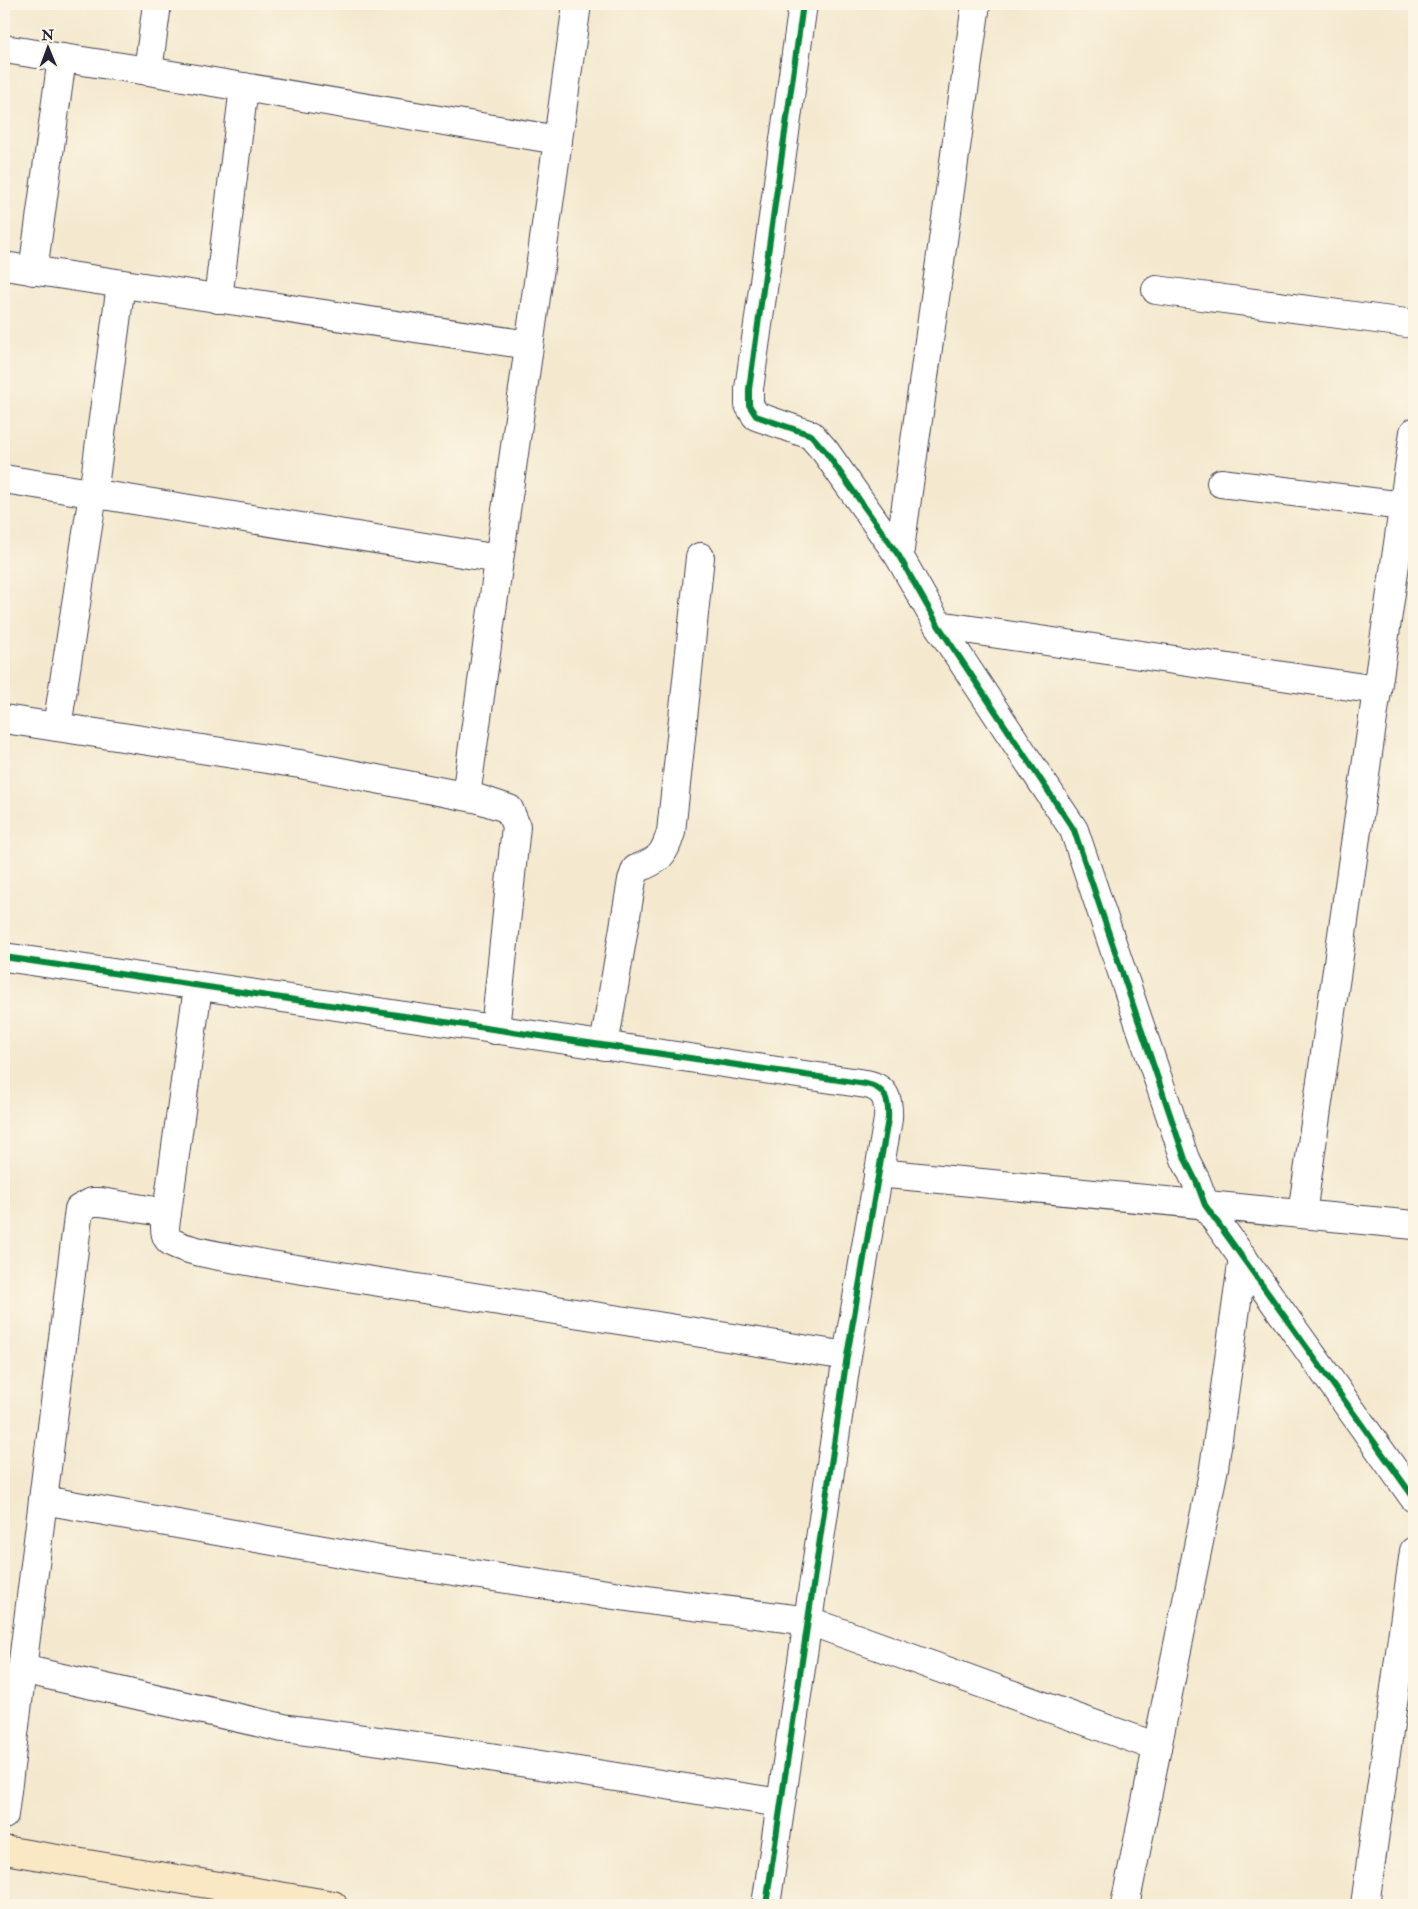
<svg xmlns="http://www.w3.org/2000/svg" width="1418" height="1909" viewBox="0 0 1418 1909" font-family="'IM FELL Double Pica',serif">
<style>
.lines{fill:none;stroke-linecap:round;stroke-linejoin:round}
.street-casing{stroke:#424051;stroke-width:30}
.secondary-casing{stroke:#424051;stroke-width:30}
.street{stroke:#fff;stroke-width:28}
.secondary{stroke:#fae7c3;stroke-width:28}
.cycleway-casing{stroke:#fcf5e5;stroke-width:9}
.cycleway{stroke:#00873e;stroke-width:6}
</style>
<rect width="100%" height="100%" fill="#fcf5e5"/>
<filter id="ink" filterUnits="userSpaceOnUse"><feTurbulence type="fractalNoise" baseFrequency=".02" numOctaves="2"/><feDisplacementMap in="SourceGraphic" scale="10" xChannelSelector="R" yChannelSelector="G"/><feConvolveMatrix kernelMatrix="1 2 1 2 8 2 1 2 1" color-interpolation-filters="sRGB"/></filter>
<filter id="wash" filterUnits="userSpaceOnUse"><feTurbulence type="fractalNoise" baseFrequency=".0096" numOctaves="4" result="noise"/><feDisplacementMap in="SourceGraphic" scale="20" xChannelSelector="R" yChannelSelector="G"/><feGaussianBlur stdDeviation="1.12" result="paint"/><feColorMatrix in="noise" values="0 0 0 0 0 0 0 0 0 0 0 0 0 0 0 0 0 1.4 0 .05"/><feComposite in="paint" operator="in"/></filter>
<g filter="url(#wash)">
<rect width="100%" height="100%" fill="#f4e9cf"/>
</g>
<g filter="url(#ink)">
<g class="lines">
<defs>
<g id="street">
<polyline points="803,4 749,389 749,405 756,416 811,435 825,451 899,556 938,625 1074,830 1185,1159 1196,1181 1205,1205 1414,1498"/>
<polyline points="4,49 148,71 558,140"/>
<polyline points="148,71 157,4"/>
<polyline points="4,266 529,345"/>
<polyline points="33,271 62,58"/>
<polyline points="1156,290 1414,324"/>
<polyline points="218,299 244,87"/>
<polyline points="4,479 499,559"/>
<polyline points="1221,483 1403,506"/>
<polyline points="899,556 976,4"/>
<polyline points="938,625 1377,690"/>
<polyline points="4,719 300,764 479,799 509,809 516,826 495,1030"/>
<polyline points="57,727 93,494 121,284"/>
<polyline points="466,796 577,4"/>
<path d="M4 957 866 1084C886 1088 889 1100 888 1119L847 1356 766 1905"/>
<path d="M198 987 165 1227C165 1234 167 1240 173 1243 194 1254 241 1259 265 1264L847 1356"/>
<path d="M604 1046 632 880 636 869C659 860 664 856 671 832L700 557"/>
<polyline points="878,1173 1414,1225"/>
<polyline points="1302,1214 1414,432"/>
<polyline points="43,1500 380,1560 661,1602 809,1621 1157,1747"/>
<polyline points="22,1669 283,1728 439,1749 780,1803"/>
<polyline points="4,1815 79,1209 92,1202 101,1202 167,1213"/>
<polyline points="1125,1905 1214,1468 1243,1257"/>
<polyline points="1365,1905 1414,1551"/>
</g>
<polyline id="secondary" points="4,1850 333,1905"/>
</defs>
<use href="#street" class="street-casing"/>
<use href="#secondary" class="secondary-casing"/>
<use href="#street" class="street"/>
<use href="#secondary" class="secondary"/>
<defs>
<g id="cycleway">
<polyline points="803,4 749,389 749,405 756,416 811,435 825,451 899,556 938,625 1074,830 1185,1159 1196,1181 1205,1205 1414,1498"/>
<path d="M4 957 866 1084C886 1088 889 1100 888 1119L847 1356 766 1905"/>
</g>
</defs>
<use href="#cycleway" class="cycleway-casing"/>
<use href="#cycleway" class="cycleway"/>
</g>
</g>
<rect width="1418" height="1909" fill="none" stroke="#fcf5e5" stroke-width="20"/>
<g transform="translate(48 48) rotate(359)" stroke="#fcf5e5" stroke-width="4" paint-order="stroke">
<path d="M0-4L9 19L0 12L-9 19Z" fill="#22223b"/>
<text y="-8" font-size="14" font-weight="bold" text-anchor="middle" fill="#22223b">N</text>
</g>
</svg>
